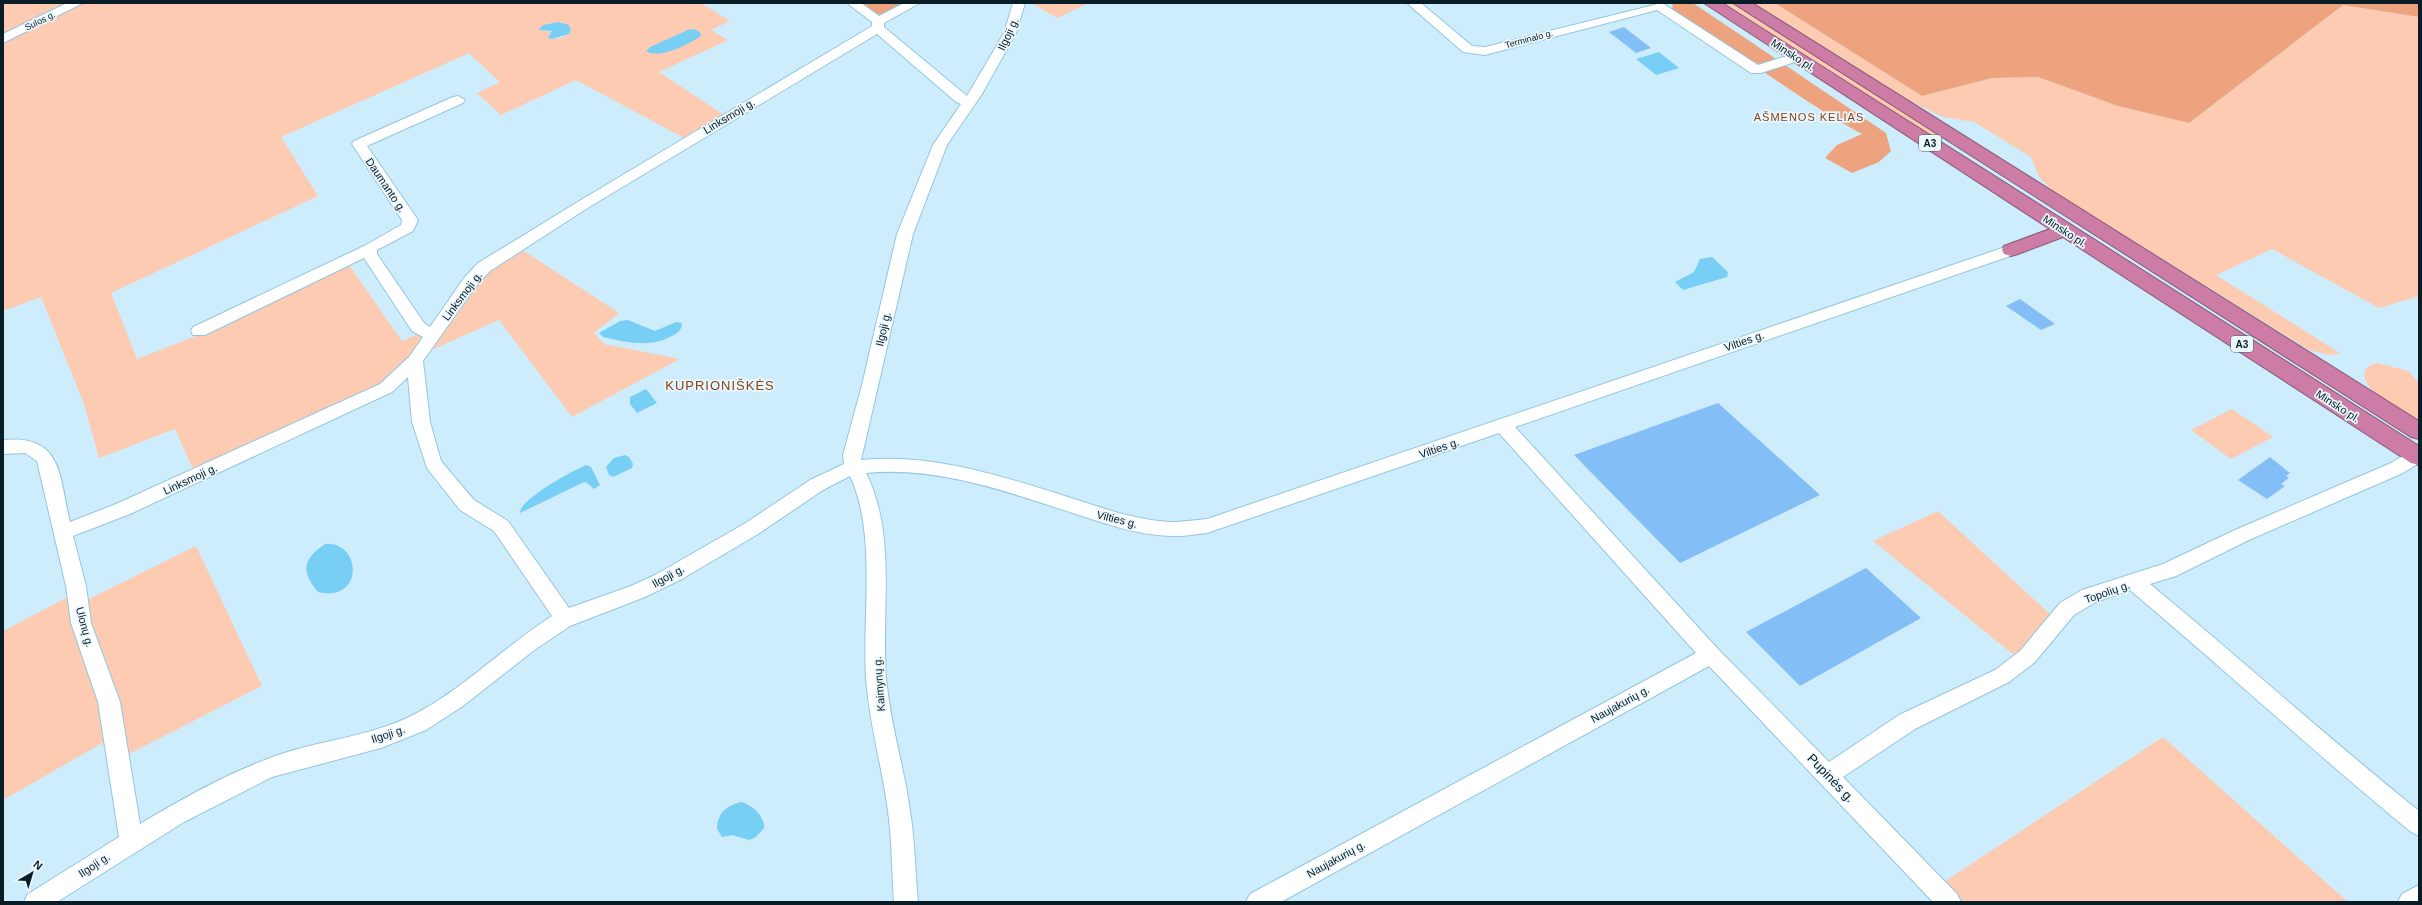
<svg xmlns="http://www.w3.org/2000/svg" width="2422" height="905" viewBox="0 0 2422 905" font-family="Arial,sans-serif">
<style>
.green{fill:#fccbb2;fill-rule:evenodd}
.forest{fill:#eda47e}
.water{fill:#77cff6}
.building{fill:#84bef6}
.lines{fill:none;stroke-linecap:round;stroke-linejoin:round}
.minor-casing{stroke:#92c6df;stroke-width:2}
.highway-casing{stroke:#875b79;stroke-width:2}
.minor{fill:#fff;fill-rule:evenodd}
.highway{fill:#cc7ca5;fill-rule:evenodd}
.labels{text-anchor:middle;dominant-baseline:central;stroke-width:3.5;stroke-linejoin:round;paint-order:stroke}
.far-street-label{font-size:9px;fill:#081d26;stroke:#ecf7fc}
.shield{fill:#ecf7fc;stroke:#4c5e66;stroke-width:1}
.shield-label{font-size:10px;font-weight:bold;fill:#081d26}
.street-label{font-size:11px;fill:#081d26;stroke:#ecf7fc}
.far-quarter-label{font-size:11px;letter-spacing:1px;fill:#81421d;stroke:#ecf7fc}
.quarter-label{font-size:13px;letter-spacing:1px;fill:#81421d;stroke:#ecf7fc}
.near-street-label{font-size:13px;fill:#081d26;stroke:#ecf7fc}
</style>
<rect width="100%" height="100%" fill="#ceedfc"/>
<g class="green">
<path d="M3 3H701L730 21 711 30 728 40 659 72 724 115 684 138 576 80 501 115 477 93 500 82 469 53 281 137 318 196 111 293 137 359 209 331 349 265 402 341 454 319 486 274 501 261 524 251 619 313 594 333 604 344 680 359 572 417 499 320 411 359V379L290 428 194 471 175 429 99 458 84 404 41 297 3 311ZM561 22 564 23 569 34 561 38 549 39 553 32 538 30 547 24ZM694 29 702 34 646 50 650 47Z"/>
<polygon points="1031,3 1089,3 1057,18"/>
<polygon points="1719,3 1734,3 1938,134 1931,137"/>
<polygon points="1753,3 1775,3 1922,96 1992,78 2038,77 2118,106 2189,123 2343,5 2419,17 2419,296 2379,308 2272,249 2216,275 2340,353 2329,355 2309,350 2053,191 2039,177 2031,157 1974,122 1943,117 1910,101"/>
<path d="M2378 363 2408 371 2419 383V421C2404 412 2356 390 2366 369L2371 365Z"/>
<polygon points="2232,409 2273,437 2231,459 2191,430"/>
<polygon points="1938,511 2052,616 2038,635 2015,656 1873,541"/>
<polygon points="196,546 262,686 125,756 120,733 3,800 3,631 68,597 71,608"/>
<polygon points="2163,737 2348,902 1958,902 1941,884"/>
</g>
<g class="forest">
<polygon points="859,3 908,3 880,16"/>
<path d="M1671 3H1693L1886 133 1891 151 1879 162 1852 173 1825 158 1837 145 1862 134C1795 98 1736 49 1671 10L1673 6Z"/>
<polygon points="1775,3 2419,3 2419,17 2343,5 2189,123 2118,106 2038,77 1992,78 1922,96"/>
</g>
<g class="water">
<polygon points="558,22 569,25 571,30 569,34 552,39 548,38 552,31 538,30 543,25"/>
<path d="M694 29 700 32 701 36C689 44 659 60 646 51L650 47 688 30Z"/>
<polygon points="1659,52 1679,68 1656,75 1636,59"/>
<polygon points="1712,257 1728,272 1727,277 1683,290 1675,282 1694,272 1700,259"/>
<path d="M628 320 655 331 676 322 682 323C682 331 676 334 670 337 649 348 625 342 603 337L599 333 620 321Z"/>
<polygon points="646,389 657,403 637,413 630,404 630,397"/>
<polygon points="625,455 629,457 633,464 632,468 613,477 609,475 606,467 614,458"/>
<path d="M586 465 591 467 600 485 594 489 586 482 582 483 520 513C520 499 572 471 586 465Z"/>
<path d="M325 544C357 541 364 589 333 593 329 594 323 593 318 592 301 571 302 560 325 544Z"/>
<path d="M741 802C751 804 765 816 764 828L756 837 749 840 732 835 722 837 717 829C717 814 726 805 741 802Z"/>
</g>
<g class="building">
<polygon points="1624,27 1651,48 1636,53 1609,32"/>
<polygon points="2020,299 2055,324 2041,330 2006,306"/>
<polygon points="1718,403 1820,495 1680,563 1574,455"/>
<polygon points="2270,457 2290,473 2286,476 2289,478 2281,484 2285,486 2267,499 2238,480"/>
<polygon points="1866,568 1921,618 1800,686 1746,632"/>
</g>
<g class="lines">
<defs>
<g id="minor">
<polygon points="67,3 83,3 3,43 3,34"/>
<path d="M847 3H861L879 16 904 3H920L884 23V27L967 96 1004 33 1013 3H1025L1016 33 982 94 947 145 913 234 861 460C932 453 998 475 1065 496 1099 507 1134 520 1170 522 1182 522 1195 520 1207 519L2011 245 2016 246 2019 250 2016 254 1515 427 1718 649 1829 762 1899 715 1995 670 2020 651 2060 603 2082 590 2163 564 2235 530 2391 463 2411 451 2419 450V463L2403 473 2249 540 2176 576 2150 584C2241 659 2328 738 2419 811V836L2411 832C2316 754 2225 670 2130 590L2096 602 2074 615 2034 663 2009 682 1915 729 1843 777 1957 894 1961 902H1933L1709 666 1281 902H1246L1250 894 1696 653 1499 433 1207 533C1195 534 1183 537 1171 536 1139 535 1109 525 1079 515 1010 493 940 466 866 473 897 535 881 610 886 677 890 723 904 766 910 811 915 841 915 872 918 902H894C892 872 892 841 888 811 882 766 869 723 866 677 862 616 877 533 850 476L823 490 758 534 682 579 645 597 570 626 533 651 463 706 426 730 381 748 272 777 184 822 57 902H24L28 894 119 837 98 702 71 623 66 586 37 461 25 453 3 454V440C63 434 59 476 70 522L116 504 380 384 409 357 423 337 412 331 364 258 205 335H193L191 331 193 327 364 246 401 225 402 220 352 144 354 141 453 97 458 96 465 100 463 103 367 146 418 220 413 231 377 250V254L424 323 430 327 464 278 478 263 576 203 872 26V22ZM877 34 956 102 961 104 933 145 897 234 862 385 843 455 844 464 810 480 744 524 655 575 631 586 569 608 508 521 474 500 441 461 430 422 423 361 476 286 490 271 586 209ZM408 377 412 422 427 468 460 510 494 531 552 616C503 647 461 692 409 717 369 736 325 740 284 753 233 770 185 797 140 824L120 702 91 623 86 586 73 536 130 514 392 392Z"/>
<polygon points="1407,3 1421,3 1472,46 1485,47 1662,3 1758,65 1796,53 1803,57 1801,60 1761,73 1751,73 1657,10 1485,55 1463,52"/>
<polygon points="2419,885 2419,902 2398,902 2402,894"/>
</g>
<g id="highway">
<polygon points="1704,3 1722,3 2419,446 2419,465 2411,463 2063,237 2018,254 2011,256 2004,254 2002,250 2004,246 2050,229"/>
<polygon points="1733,3 1752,3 2419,421 2419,439 2411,437"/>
</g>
</defs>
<use href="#minor" class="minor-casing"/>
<use href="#highway" class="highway-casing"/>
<use href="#minor" class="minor"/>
<use href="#highway" class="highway"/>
</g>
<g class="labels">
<g class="far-street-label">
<text transform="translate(40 21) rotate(-26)">Sulos g.</text>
<text transform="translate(1529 39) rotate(-15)">Terminalo g.</text>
</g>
<g class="shield">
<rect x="1919" y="135" width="22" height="16" rx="3"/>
<rect x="2231" y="336" width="22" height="16" rx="3"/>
</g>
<g class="shield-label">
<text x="1930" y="143">A3</text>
<text x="2242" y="344">A3</text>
</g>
<g class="street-label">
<text transform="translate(1008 34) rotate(-65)">Ilgoji g.</text>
<text transform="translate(1793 55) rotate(33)">Minsko pl.</text>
<text transform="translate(729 116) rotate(-31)">Linksmoji g.</text>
<text transform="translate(386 185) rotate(56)">Daumanto g.</text>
<text transform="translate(2065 231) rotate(33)">Minsko pl.</text>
<text transform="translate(462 296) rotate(-53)">Linksmoji g.</text>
<text transform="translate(883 329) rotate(-77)">Ilgoji g.</text>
<text transform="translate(1744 341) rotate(-19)">Vilties g.</text>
<text transform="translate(2338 406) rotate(33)">Minsko pl.</text>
<text transform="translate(1439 448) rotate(-19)">Vilties g.</text>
<text transform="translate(190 479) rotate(-25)">Linksmoji g.</text>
<text transform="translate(1117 519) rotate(14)">Vilties g.</text>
<text transform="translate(668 576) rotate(-29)">Ilgoji g.</text>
<text transform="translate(2107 592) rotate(-19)">Topolių g.</text>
<text transform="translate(85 627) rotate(75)">Ulonų g.</text>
<text transform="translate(879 684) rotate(-94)">Kaimynų g.</text>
<text transform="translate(1620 704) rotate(-29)">Naujakurių g.</text>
<text transform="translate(388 734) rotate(-18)">Ilgoji g.</text>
<text transform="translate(1336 859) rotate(-29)">Naujakurių g.</text>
<text transform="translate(94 865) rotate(-33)">Ilgoji g.</text>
</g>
<g class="far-quarter-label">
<text x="1809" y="117">AŠMENOS KELIAS</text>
</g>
<g class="quarter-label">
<text x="720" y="385">KUPRIONIŠKĖS</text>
</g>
<g class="near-street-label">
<text transform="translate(1831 778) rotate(46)">Pupinės g.</text>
</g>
</g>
<rect width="2422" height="905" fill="none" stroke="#081d26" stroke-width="8"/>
<g transform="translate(32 873) rotate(38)" stroke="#ecf7fc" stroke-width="3" paint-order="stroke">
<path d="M0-3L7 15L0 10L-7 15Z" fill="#081d26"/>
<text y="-6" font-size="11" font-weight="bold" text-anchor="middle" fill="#081d26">N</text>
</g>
</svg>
